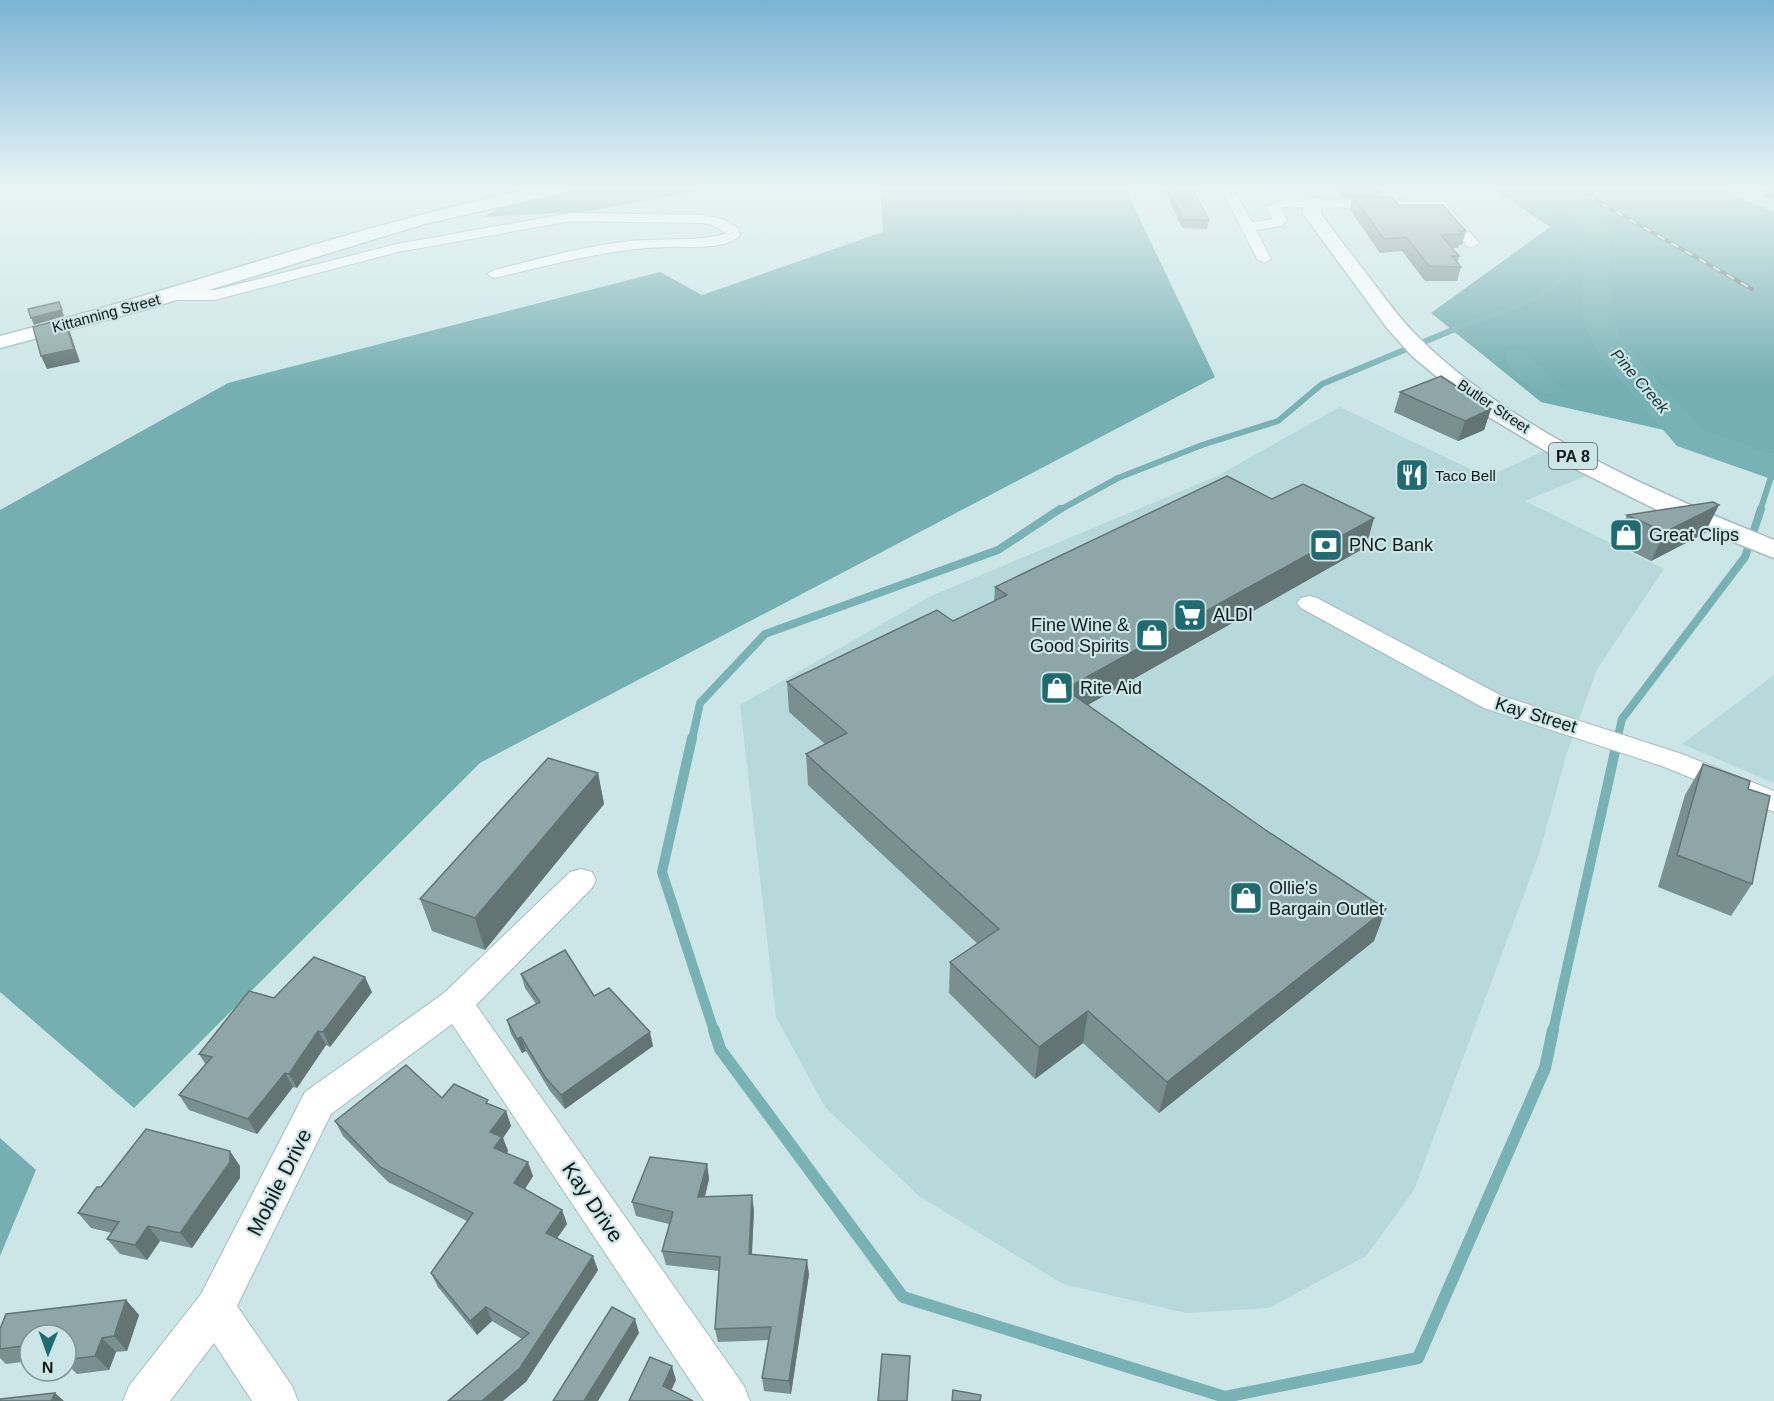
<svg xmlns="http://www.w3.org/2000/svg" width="1774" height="1401" viewBox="0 0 1774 1401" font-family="Arial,sans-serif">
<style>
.built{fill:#b7d9db}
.forest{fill:#75afb2}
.water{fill:#79b2b5}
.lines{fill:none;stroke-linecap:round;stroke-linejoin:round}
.stream-far4{stroke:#79b2b5;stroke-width:4.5}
.stream-far3{stroke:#79b2b5;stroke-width:6}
.stream-far2{stroke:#79b2b5;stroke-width:8}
.stream-far1{stroke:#79b2b5;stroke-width:10}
.stream{stroke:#79b2b5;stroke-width:12}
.river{fill:#79b2b5;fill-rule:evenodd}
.minor-casing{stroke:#a3bcbd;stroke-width:2}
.tertiary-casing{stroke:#a3bcbd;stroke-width:3}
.trunk-casing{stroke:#a3bcbd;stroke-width:3}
.minor{fill:#fff;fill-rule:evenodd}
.tertiary{fill:#fff;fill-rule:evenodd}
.trunk{fill:#fff;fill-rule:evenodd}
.rail-casing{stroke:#6e7f80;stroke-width:4}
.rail{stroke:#cce6e7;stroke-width:2;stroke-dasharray:8;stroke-linecap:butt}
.wall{fill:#7a8f90}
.shaded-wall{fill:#637475}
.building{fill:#8ea6a7;stroke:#637475;stroke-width:1.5}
.labels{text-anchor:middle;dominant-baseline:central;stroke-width:4.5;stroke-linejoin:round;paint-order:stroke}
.far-street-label{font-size:15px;fill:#111a1a;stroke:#cce6e7}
.far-poi-label{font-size:15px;fill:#111a1a;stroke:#cce6e7;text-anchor:start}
.far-water-label{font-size:16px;font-style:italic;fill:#153335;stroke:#cce6e7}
.shield{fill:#cce6e7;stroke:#495758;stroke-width:1.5}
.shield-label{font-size:16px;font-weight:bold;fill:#111a1a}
.poi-label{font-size:18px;fill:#111a1a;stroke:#cce6e7;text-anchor:start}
.street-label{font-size:18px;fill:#111a1a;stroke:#cce6e7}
.near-street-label{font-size:21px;fill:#111a1a;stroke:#cce6e7}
</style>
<rect width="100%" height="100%" fill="#cce6e7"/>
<g class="built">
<polygon points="1340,407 1487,477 1546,450 1591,474 1525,501 1664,569 1597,669 1567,753 1539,854 1414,1190 1366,1256 1269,1308 1186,1313 1063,1284 919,1196 825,1107 776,1017 740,705 931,596 1217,476"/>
<polygon points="1774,675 1774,783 1682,744"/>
</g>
<g class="forest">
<polygon points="534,188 716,188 589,211 484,217"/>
<polygon points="880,188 1126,190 1215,377 480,763 134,1108 0,992 0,510 228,383 660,272 702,295 883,232"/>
<polygon points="1492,188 1719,188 1774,212 1774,455 1541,402 1431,313 1550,227"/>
<polygon points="0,1138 36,1170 0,1256"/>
</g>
<path class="water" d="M1510 349 1524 351 1566 392C1558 392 1548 394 1541 392 1523 386 1506 369 1505 351Z"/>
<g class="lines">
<path class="stream-far4" d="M1451 330C1477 320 1556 299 1565 271 1566 267 1566 261 1566 257L1597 239"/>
<g class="stream-far3">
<polyline points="1058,511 1118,478 1202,445 1278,421 1322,384 1455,329"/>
<polyline points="1760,511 1774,468"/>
</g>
<g class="stream-far2">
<polyline points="692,740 700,703 765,634 998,550 1060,509"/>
<polyline points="1617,740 1622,719 1745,557 1761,509"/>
</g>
<g class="stream-far1">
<polyline points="692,738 662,872 714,1031"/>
<polyline points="1553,1031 1618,738"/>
</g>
<polyline class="stream" points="714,1030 720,1049 903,1297 1225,1397 1418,1358 1545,1068 1553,1030"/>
<polygon class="river" points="1531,188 1560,188 1609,220 1613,226 1609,255 1615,323 1626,346 1703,430 1774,455 1774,480 1677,446 1600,357 1583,323 1581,255 1586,229 1534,193"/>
<defs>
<g id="minor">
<polygon points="1221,188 1233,188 1252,222 1273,219 1267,207 1283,199 1440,201 1445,202 1479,243 1472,247 1467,246 1436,209 1285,207 1281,209 1287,220 1282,226 1256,230 1271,259 1264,263 1257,259"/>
<path d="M571 213 702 215 722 219 738 228 740 235C726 251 685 246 665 247 607 249 550 265 494 278L487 274 494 270C539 259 584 246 630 241 654 238 708 242 726 233L713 225 702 223 571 221 398 252 215 300H172L164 295 172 290H215L397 244Z"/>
<polygon points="1309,596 1317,598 1502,696 1682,754 1774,791 1774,812 1662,766 1484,708 1301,608 1297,603 1301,598"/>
<polygon points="581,869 592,872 596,880 592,888 476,1005 744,1386 750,1401 704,1401 452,1024 331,1114 237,1306 292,1386 298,1401 252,1401 214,1343 170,1401 123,1401 129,1386 201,1294 305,1092 444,993 570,872"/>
</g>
<path id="tertiary" d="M536 188H567L565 192 424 224 147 309 0 348V336C180 290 354 225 536 188Z"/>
<path id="trunk" d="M1316 198 1322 199 1325 203 1320 212 1324 218C1337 237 1352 254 1365 272 1383 295 1399 319 1420 339 1513 430 1654 492 1774 540V558L1673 518 1579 471 1489 417 1449 387 1412 356 1387 328 1302 212 1310 199Z"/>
</defs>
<use href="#minor" class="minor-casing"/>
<use href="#tertiary" class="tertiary-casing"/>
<use href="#trunk" class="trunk-casing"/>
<use href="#minor" class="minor"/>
<use href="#tertiary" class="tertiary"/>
<use href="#trunk" class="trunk"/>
<defs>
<polyline id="rail" points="1574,188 1752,289"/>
</defs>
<use href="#rail" class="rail-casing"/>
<use href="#rail" class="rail"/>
</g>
<g class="wall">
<polygon points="1164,188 1192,188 1209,220 1207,229 1182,228"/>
<polygon points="1334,188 1381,188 1378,197 1466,231 1462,245 1459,245 1458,248 1452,248 1459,256 1457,262 1461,267 1457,281 1425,281 1402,251 1380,253 1350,210 1352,198 1341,197"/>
<polygon points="1763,188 1774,188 1774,200 1764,196 1766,191 1770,191"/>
<polygon points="1400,392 1491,409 1484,430 1458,441 1394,412"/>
<polygon points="1627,515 1705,533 1651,561 1615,543"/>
<polygon points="1366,547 1088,705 1374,941 1159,1113 1083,1043 1035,1079 949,993 950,962 978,944 808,785 806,754 825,744 789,712 787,682 953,621 994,601 995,587"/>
<polygon points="1703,764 1748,789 1752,884 1731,916 1658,887 1685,795"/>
<polygon points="598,773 604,804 485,950 432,931 420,899"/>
<polygon points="521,974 594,996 653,1046 565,1109 550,1091 526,1051 522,1053 511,1034 507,1020 536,1004 525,988"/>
<polygon points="372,992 330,1047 326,1045 297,1088 293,1087 257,1134 189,1110 179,1095 206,1065 199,1054 274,998"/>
<polygon points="442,1098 490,1104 506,1111 511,1126 503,1138 508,1151 507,1153 533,1176 525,1189 562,1210 567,1224 557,1238 598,1270 526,1382 522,1339 492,1321 477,1335 438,1287 431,1273 467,1221 388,1182 343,1136 335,1121"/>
<polygon points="707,1164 709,1179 705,1197 754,1210 752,1254 809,1274 791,1394 764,1391 762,1378 768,1340 718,1342 715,1329 719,1271 666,1265 662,1251 669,1224 636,1216 632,1202"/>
<polygon points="240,1166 240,1178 192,1248 160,1241 147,1260 120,1254 107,1239 112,1233 91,1228 78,1213 101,1187"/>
<polygon points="126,1300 139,1315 127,1351 116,1352 109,1370 77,1374 66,1363 66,1335 30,1335 30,1361 6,1364 0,1358 0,1329"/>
</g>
<g class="shaded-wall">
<polygon points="59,302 64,316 34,325 31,318"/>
<polygon points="64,319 70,332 80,362 47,369 41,356"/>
<polygon points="1491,409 1484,430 1458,441 1465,421"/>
<polygon points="1719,505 1705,533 1651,561 1665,532"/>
<polygon points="1374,518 1366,547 1061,720 1065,689"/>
<polygon points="598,773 604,804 485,950 475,918"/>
<polygon points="1386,909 1374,941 1159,1113 1167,1082"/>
<polygon points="365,977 372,992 330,1047 323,1032"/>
<polygon points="1088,1011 1083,1043 1035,1079 1039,1047"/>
<polygon points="318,1031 326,1045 297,1088 289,1074"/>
<polygon points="650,1032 653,1046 565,1109 561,1095"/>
<polygon points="521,1037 526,1051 522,1053 517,1039"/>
<polygon points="285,1073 293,1087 257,1134 248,1119"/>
<polygon points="506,1111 511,1126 503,1138 508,1151 500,1162 494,1148 490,1132"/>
<polygon points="230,1151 240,1166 240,1178 192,1248 180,1233"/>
<polygon points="528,1162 533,1176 519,1198 514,1183"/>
<polygon points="707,1164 709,1179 701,1211 698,1197"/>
<polygon points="752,1195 754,1210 751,1268 749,1254"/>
<polygon points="562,1210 567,1224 551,1247 546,1233"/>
<polygon points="148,1226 160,1241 147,1260 135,1245"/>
<polygon points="593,1256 598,1270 526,1382 503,1401 482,1401"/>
<polygon points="807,1260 809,1274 791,1394 789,1381"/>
<polygon points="126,1300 139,1315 127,1351 114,1336"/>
<polygon points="486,1307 492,1321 477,1335 470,1321"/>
<polygon points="635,1319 639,1333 598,1401 584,1401"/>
<polygon points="102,1338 116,1352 109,1370 95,1356"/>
<polygon points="672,1366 676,1380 667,1400 663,1386"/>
<polygon points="55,1393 64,1401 51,1401"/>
</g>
<g class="building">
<polygon points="1169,188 1192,188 1209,220 1183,220"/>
<polygon points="1774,190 1774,194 1766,191"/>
<polygon points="1353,197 1392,197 1399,205 1443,205 1466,231 1459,231 1462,234 1441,235 1459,256 1452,256 1461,267 1429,266 1406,237 1384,239"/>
<polygon points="59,302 62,310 31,318 28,309"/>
<polygon points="64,319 74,349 41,356 33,327"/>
<polygon points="1441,376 1491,409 1465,421 1400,392"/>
<polygon points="1227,476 1272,499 1303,484 1374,518 1065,689 1267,831 1386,909 1167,1082 1088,1011 1039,1047 950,962 999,929 806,754 847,733 787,682 937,610 953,621 1007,595 995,587"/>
<polygon points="1713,502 1719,505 1665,532 1627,515"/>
<polygon points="548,758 598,773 475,918 420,899"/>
<polygon points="1703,764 1750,781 1748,789 1770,796 1752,884 1677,855"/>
<polygon points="565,950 594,996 609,988 650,1032 561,1095 545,1077 521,1037 517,1039 507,1020 540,1002 521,974"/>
<polygon points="314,957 365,977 323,1032 318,1031 289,1074 285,1073 248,1119 179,1095 212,1057 199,1054 249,991 274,998"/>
<polygon points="406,1065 442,1098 454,1084 488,1100 486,1103 506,1111 490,1132 502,1137 494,1148 528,1162 514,1183 562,1210 546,1233 593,1256 520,1368 482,1401 448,1401 529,1333 486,1307 470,1321 431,1273 473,1213 380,1167 335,1121"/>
<polygon points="146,1129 230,1151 230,1162 180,1233 148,1226 135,1245 107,1239 119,1222 78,1213 97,1187 101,1187"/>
<polygon points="650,1157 707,1164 698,1197 752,1195 749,1254 807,1260 789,1381 762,1378 771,1327 715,1329 720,1257 662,1251 673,1212 632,1202"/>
<polygon points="126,1300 114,1336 102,1338 95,1356 66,1360 66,1353 71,1340 66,1341 66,1335 30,1335 30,1345 0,1349 0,1329 6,1314"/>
<polygon points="612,1307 635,1319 584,1401 553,1401"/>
<polygon points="882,1354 910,1356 907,1401 878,1401"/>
<polygon points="650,1357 672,1366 663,1386 693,1401 629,1401"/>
<polygon points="953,1390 981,1395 980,1401 952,1401"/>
<polygon points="55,1393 51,1401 0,1401 0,1399"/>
</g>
<linearGradient id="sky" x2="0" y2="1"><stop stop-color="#7bb3d4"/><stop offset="0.49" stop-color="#e8f4f4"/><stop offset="1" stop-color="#e8f4f4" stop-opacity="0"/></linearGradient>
<rect width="1774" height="384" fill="url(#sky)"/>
<defs>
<symbol id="restaurant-square" viewBox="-11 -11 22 22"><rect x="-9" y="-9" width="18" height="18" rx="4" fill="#1f6b6f" stroke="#cce6e7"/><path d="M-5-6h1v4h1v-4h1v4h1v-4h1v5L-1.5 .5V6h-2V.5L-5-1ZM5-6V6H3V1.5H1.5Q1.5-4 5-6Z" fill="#fff"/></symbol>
<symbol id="shop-square" viewBox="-11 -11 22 22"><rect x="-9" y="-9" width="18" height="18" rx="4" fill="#1f6b6f" stroke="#cce6e7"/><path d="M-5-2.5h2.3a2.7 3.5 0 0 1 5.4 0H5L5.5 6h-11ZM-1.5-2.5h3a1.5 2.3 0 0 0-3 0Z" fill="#fff"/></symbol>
<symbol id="bank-square" viewBox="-11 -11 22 22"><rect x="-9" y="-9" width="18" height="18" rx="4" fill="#1f6b6f" stroke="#cce6e7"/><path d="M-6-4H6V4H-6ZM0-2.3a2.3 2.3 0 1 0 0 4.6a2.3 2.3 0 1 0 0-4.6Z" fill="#fff"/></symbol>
<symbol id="supermarket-square" viewBox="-11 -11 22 22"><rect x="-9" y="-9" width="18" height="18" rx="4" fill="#1f6b6f" stroke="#cce6e7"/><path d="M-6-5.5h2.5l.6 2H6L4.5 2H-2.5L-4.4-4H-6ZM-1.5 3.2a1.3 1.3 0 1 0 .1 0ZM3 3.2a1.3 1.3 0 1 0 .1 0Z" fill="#fff"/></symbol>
</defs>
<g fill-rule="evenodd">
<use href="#restaurant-square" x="1393" y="456" width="38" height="38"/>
<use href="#shop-square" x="1607" y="516" width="38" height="38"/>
<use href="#bank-square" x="1307" y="526" width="38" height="38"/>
<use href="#supermarket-square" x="1171" y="596" width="38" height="38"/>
<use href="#shop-square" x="1133" y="616" width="38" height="38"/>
<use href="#shop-square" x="1038" y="669" width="38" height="38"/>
<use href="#shop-square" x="1227" y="879" width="38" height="38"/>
</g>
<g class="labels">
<g class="far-street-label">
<text transform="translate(106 313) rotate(-15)">Kittanning Street</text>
<text transform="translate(1494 406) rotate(34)">Butler Street</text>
</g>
<g class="far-poi-label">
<text x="1435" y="475">Taco Bell</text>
</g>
<g class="far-water-label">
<text transform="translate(1640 381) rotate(49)">Pine Creek</text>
</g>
<rect class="shield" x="1549" y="443" width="48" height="26" rx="4.5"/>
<g class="shield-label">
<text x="1573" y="456">PA 8</text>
</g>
<g class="poi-label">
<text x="1649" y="535">Great Clips</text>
<text x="1349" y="545">PNC Bank</text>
<text x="1213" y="615">ALDI</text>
<text x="1129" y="625" text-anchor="end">Fine Wine &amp;<tspan x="1129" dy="21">Good Spirits</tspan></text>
<text x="1080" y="688">Rite Aid</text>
<text x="1269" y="888">Ollie's<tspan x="1269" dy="21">Bargain Outlet</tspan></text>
</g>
<g class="street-label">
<text transform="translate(1536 715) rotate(17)">Kay Street</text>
</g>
<g class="near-street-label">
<text transform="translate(279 1182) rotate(-63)">Mobile Drive</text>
<text transform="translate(593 1202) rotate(56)">Kay Drive</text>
</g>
</g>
<g transform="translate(48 1353) rotate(181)"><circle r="28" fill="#cce6e7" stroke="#819495" stroke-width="1.5"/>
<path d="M0-4.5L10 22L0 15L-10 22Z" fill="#1f6b6f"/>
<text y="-9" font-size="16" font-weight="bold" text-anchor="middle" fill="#111a1a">N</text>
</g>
</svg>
